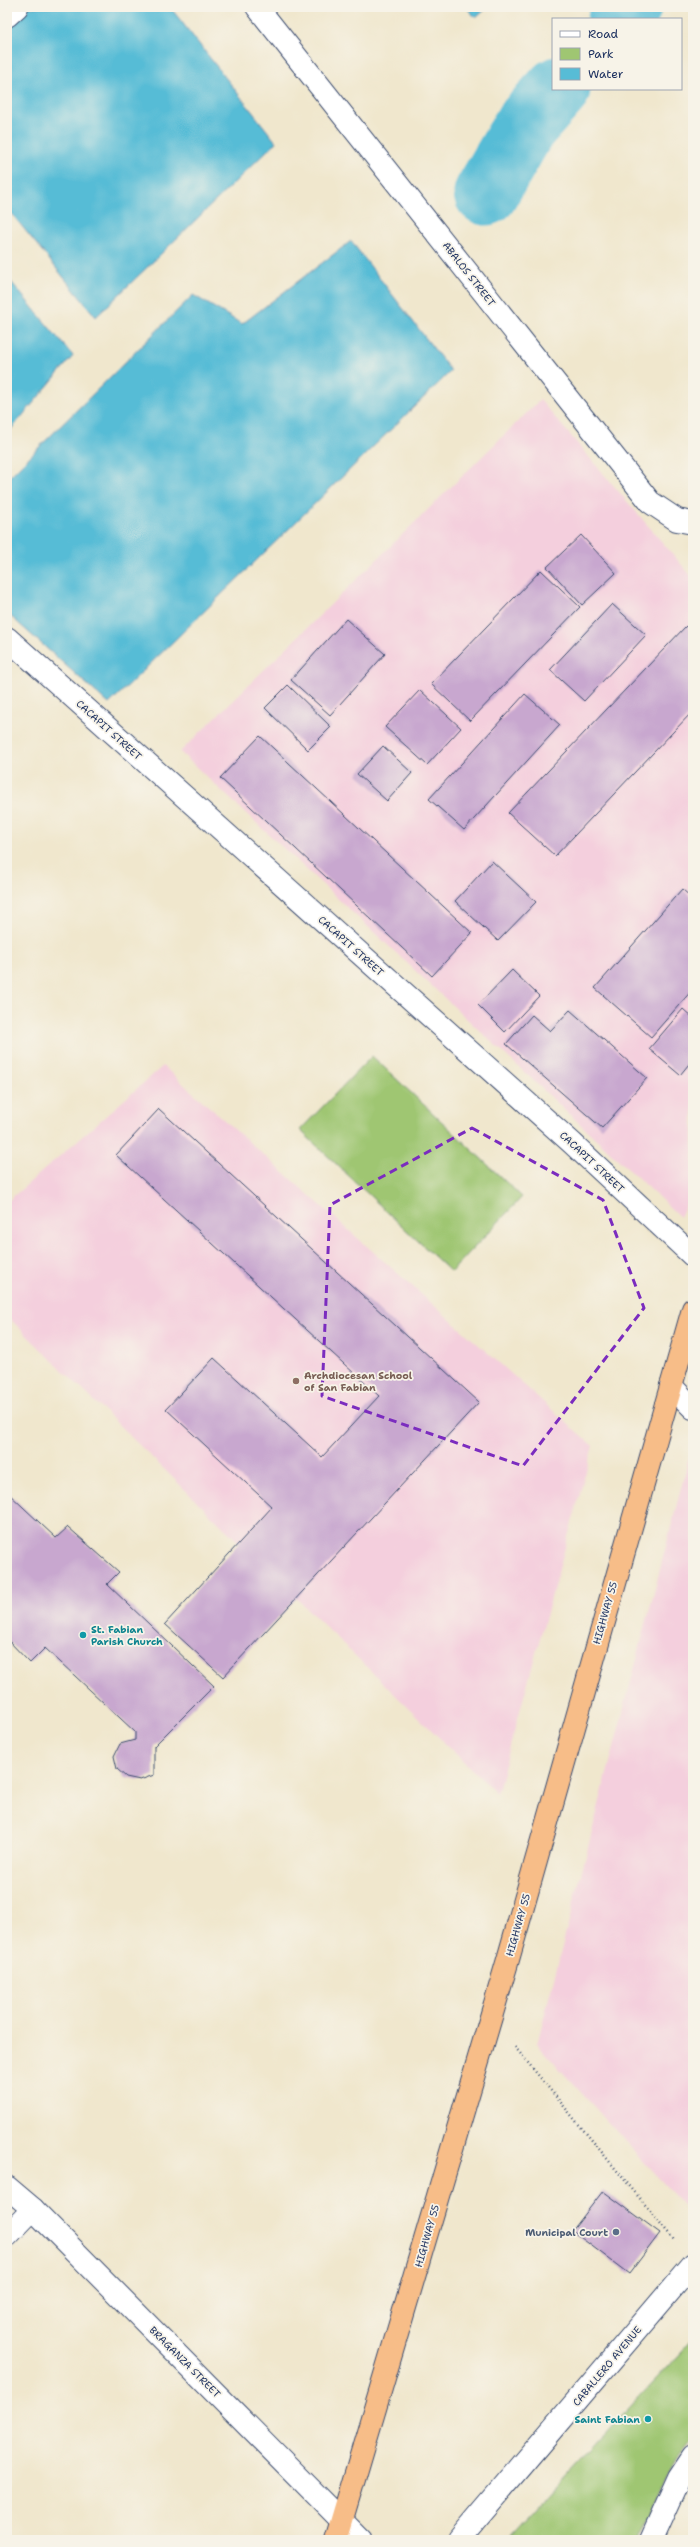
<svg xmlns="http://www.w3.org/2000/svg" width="700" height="2547" viewBox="0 0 700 2547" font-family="'Shantell Sans',sans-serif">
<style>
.built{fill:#f4cfdd}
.green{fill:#9fc672;stroke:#5d7a68}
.water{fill:#57bcd6;stroke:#39769a}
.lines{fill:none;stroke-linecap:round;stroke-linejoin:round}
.river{stroke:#57bcd6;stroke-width:65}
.building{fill:#c8a7cf}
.minor-casing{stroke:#3b4b6f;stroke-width:24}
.highway-casing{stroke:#3b4b6f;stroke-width:24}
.path{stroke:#3b4b6f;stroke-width:2.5;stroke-dasharray:1 3;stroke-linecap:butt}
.minor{stroke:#fff;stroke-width:22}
.highway{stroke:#f7bd88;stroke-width:22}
.marked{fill:none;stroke:#7b2cbf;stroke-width:3;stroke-dasharray:8 5;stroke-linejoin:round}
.education-dot{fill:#8d6e63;stroke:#f7f3e8;stroke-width:1.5}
.culture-dot{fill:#0f9aa8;stroke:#f7f3e8;stroke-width:1.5}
.service-dot{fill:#5c6f8a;stroke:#f7f3e8;stroke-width:1.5}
.labels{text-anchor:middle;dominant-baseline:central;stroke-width:3.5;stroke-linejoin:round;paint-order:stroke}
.street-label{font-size:10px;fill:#1b2f5e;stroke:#f7f3e8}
.education-label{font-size:10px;font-weight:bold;fill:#785e54;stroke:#f7f3e8;text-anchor:start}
.culture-label{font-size:10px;font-weight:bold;fill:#0d838f;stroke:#f7f3e8;text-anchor:start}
.service-label{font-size:10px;font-weight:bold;fill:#4e5e75;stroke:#f7f3e8;text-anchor:end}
</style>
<rect width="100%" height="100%" fill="#f7f3e8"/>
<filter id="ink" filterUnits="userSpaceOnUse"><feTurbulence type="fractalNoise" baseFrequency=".025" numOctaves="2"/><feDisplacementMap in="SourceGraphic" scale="8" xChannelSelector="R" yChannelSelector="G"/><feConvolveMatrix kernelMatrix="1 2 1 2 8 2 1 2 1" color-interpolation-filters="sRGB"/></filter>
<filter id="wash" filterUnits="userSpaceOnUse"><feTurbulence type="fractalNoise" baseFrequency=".012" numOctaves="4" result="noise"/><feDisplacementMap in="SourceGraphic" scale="16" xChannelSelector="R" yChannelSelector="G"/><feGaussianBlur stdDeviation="0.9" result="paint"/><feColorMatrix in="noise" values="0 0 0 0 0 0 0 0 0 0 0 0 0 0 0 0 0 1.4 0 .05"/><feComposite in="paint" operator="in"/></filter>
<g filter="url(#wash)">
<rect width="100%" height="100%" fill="#f0e7cd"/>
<g class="built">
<polygon points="540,400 693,578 693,1190 680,1217 180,752"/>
<polygon points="163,1066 593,1446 497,1794 7,1316 7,1202"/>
<polygon points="693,1442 693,2196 684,2206 537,2044"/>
</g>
<g class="green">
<polygon points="372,1056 522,1197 451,1272 300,1130"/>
<polygon points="693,2339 693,2438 675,2460 633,2540 507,2540"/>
</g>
<g class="water">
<polygon points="7,7 170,7 276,142 96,317 7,208"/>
<polygon points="466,7 488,7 476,18"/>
<polygon points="351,241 451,371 109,704 7,613 7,479 193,295 242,324"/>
<polygon points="7,277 73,356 7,434"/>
</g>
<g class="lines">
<g class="river">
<polyline points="620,19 629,7"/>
<polyline points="486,193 525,126 558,89"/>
</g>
</g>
<g id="blocks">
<g class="building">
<polygon points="581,535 616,573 582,605 547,567"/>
<polygon points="541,570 580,607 470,721 431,684"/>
<polygon points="612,604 646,635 584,701 550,670"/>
<polygon points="346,619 385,654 330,715 291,680"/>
<polygon points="686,626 693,632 693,711 555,856 508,813"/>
<polygon points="288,685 331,727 308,750 265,708"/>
<polygon points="420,690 461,728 427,765 385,727"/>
<polygon points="525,694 560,725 464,830 429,799"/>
<polygon points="260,736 472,933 432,976 220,778"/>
<polygon points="383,746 412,773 387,801 357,774"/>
<polygon points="492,861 536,902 498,941 455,901"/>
<polygon points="682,889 693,899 693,989 651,1037 595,988"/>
<polygon points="512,970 539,996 505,1032 478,1005"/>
<polygon points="683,1009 693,1018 693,1059 680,1075 649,1049"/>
<polygon points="570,1010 647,1078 602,1128 506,1044 532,1015 550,1031"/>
<polygon points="159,1109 479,1402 223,1677 165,1624 272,1507 166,1409 214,1358 322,1457 379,1396 116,1155"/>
<polygon points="7,1492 56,1538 68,1527 119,1572 107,1584 214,1686 154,1746 154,1775 140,1780 126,1777 117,1769 114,1756 120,1744 135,1740 135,1732 45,1648 30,1663 7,1639"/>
<polygon points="603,2191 660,2233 629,2274 572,2231"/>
</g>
</g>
</g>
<g filter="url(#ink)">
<use href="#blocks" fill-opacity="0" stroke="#3b4b6f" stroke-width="1"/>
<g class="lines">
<defs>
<g id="minor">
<polyline points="257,7 650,502 677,520 693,523"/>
<polyline points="7,16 17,7"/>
<polyline points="7,638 572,1143 693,1256"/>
<polyline points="671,1386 693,1408"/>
<polyline points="7,2187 33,2209 361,2540"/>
<polyline points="7,2236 33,2209"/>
<polyline points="458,2540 693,2264"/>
<polyline points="651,2540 679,2478 693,2457"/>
</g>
<polyline id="highway" points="336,2540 507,1963 693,1309"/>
</defs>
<use href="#minor" class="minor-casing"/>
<use href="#highway" class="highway-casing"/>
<polyline class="path" points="515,2047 675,2241"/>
<use href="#minor" class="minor"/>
<use href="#highway" class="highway"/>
</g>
</g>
<path class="marked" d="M472 1128 603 1200 644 1308 523 1466 322 1396 330 1205Z"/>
<circle class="education-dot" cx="296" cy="1381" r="4"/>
<g class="culture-dot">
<circle cx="83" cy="1635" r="4"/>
<circle cx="648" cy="2419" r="4"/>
</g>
<circle class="service-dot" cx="616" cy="2232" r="4"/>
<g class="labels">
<g class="street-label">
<text transform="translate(469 274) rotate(52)">ABALOS STREET</text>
<text transform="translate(109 730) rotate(42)">CACAPIT STREET</text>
<text transform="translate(351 946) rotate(42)">CACAPIT STREET</text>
<text transform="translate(592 1162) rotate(43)">CACAPIT STREET</text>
<text transform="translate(605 1613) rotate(-74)">HIGHWAY 55</text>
<text transform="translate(518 1925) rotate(-74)">HIGHWAY 55</text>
<text transform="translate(427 2236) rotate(-74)">HIGHWAY 55</text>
<text transform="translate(185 2362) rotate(45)">BRAGANZA STREET</text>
<text transform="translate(607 2366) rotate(-50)">CABALLERO AVENUE</text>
</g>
<g class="education-label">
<text x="304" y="1375">Archdiocesan School<tspan x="304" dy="12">of San Fabian</tspan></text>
</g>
<g class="culture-label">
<text x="91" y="1629">St. Fabian<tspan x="91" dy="12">Parish Church</tspan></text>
<text x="640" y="2419" text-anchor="end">Saint Fabian</text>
</g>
<g class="service-label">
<text x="608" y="2232">Municipal Court</text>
</g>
</g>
<rect width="700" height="2547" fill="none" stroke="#f7f3e8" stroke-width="24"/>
<rect x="552" y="18" width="130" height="72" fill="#f7f3e8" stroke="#9fa5b1"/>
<rect x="560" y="31" width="20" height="6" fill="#ffffff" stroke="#9fa5b1"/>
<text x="588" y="38" font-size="12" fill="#1b2f5e">Road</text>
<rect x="560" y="48" width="20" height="12" fill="#9fc672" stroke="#9fa5b1"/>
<text x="588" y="58" font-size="12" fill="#1b2f5e">Park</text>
<rect x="560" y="68" width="20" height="12" fill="#57bcd6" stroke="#9fa5b1"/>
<text x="588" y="78" font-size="12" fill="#1b2f5e">Water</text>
</svg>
